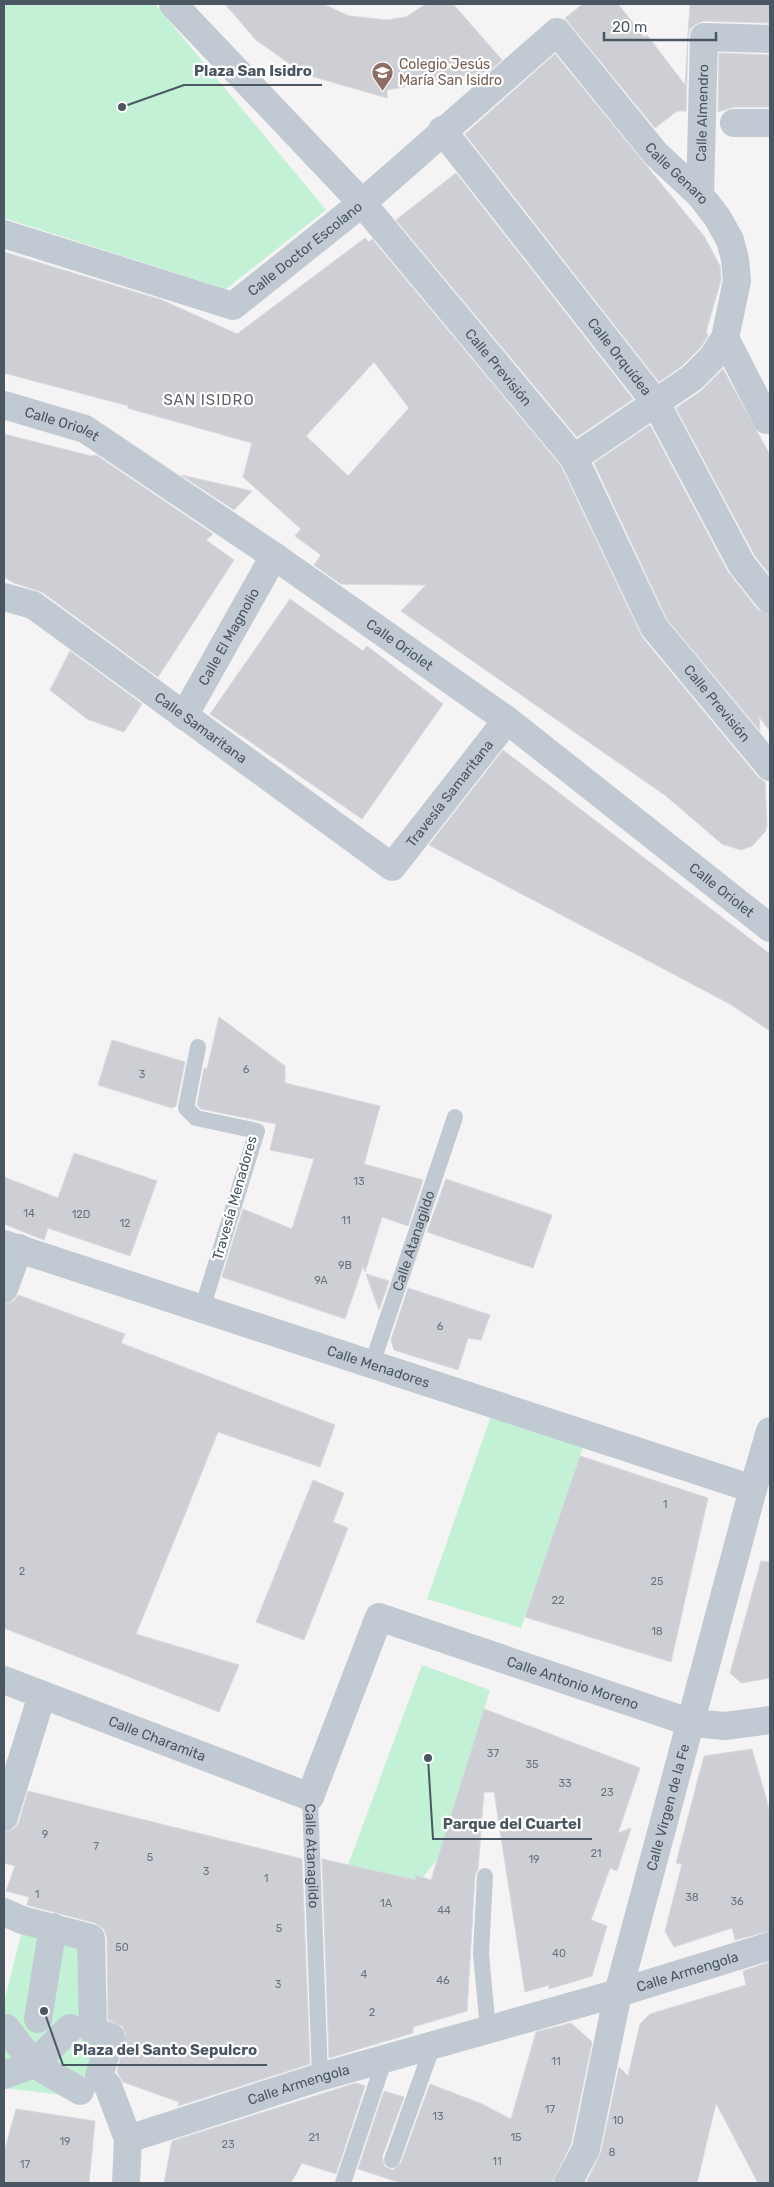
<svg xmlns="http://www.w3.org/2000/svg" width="774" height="2187" viewBox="0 0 774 2187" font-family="Rubik,sans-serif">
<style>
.green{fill:#c3f1d5}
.building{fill:#cdcfd5;stroke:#d7d9de;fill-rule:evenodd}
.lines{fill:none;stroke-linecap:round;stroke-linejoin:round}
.lane{stroke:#c1cad2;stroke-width:16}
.street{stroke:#c1cad2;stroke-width:28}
.labels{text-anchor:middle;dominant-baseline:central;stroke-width:4.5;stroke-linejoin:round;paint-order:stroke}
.number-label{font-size:11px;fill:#6b747e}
.education-label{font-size:14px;fill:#785e54;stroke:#fff;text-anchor:start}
.street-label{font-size:14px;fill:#4a5661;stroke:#fff}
.neighbourhood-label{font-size:15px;letter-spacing:1px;fill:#5f6368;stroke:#fff}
.leader{fill:none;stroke:#4a5661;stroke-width:2}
.callout-dot{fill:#4a5661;stroke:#fff;stroke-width:2}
.callout-label{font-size:15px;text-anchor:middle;font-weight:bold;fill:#4a5661;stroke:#fff;stroke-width:4.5;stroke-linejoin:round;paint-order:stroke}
</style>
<rect width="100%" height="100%" fill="#f5f3f3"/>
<g class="green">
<polygon points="4,4 155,4 326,210 226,289 4,218"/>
<polygon points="492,1413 584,1444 521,1628 427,1599"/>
<polygon points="422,1665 490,1690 439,1857 423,1877 415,1875 416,1883 347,1868"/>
<polygon points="22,1931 83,1941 96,2042 78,2097 4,2088 4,2003"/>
</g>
<g class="building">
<polygon points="225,4 323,4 349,16 387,20 406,17 426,4 453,4 502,60 489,71 387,90 387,98 304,74 256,40"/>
<polygon points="583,4 618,4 644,37 647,35 685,85 690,4 770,4 770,23 704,21 696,24 690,29 688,37 686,111 677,111 655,128 565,18"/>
<polygon points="719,53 770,55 770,107 734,107 718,112"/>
<polygon points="555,54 704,236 720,266 721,280 706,332 708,336 700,348 682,366 659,382 465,134"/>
<polygon points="456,173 633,399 577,437 396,220"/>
<path d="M365 238 369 242 372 239 561 466 642 637 758 777 765 782 767 825 765 832 752 846 741 850 722 844 666 796 401 611 426 585 341 584 314 565 321 555 295 536 301 529 243 477 252 443 127 408 129 406 4 373V252L162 300 237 334ZM374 362 409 408 348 476 306 436Z"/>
<polygon points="723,369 770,455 770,575 755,556 676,408 701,391"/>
<polygon points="650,425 728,572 758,610 770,615 770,731 759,717 760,731 667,619 594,463"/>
<polygon points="4,434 91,456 96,455 213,534 206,540 234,560 158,677 42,592 14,583 4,577"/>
<polygon points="181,475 252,491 234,510"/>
<polygon points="290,599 363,651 367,646 443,704 362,819 210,714"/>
<polygon points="70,651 142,704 124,732 87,719 50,690"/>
<polygon points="503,750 770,954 770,1031 730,1004 429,845"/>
<polygon points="219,1017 285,1066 285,1083 380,1106 364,1164 423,1180 408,1226 382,1217 365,1272 363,1266 345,1319 222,1277 243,1209 292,1229 314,1159 270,1150 276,1124 201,1109 197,1105 204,1068 207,1069"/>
<polygon points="112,1040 185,1062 176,1106 172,1108 98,1085"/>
<polygon points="74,1153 157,1181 130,1256 48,1228 44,1240 4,1224 4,1177 58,1198"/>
<polygon points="446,1179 552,1215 533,1268 427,1232"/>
<polygon points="366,1274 389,1281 379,1310"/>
<polygon points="408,1288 490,1315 481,1340 468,1338 458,1370 394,1350 391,1340"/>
<polygon points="18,1295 125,1334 121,1343 335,1425 320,1467 218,1432 185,1514 136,1634 239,1665 219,1712 4,1628 4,1304 14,1301"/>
<polygon points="580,1456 708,1498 671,1662 525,1617"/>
<polygon points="313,1480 344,1493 333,1522 348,1528 304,1640 256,1622"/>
<polygon points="761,1561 770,1562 770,1678 741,1683 730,1673"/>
<polygon points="484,1709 640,1768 618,1833 631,1828 617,1871 610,1868 591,1920 607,1926 592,1976 549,1989 549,1985 525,1992 494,1792 484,1792 478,1869 475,1875 467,2011 413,2027 413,2033 329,2058 322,1859 416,1880 415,1875 431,1880"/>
<polygon points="752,1749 770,1812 770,1931 735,1940 732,1928 674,1947 665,1931 682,1864 676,1863 704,1756"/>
<polygon points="28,1791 302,1859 310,2064 178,2106 179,2102 123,2082 117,2072 126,2034 122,2026 108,2020 107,1938 104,1929 95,1923 27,1905 29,1897 6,1891 15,1866 4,1863 4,1832 14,1829 19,1822"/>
<polygon points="770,1962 770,2183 758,2183 716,2103 697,2183 586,2183 601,2152 619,2067 628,2076 640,2024 650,2014 746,1985 743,1971"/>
<polygon points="571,2023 592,2042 571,2144 552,2183 401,2183 358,2169 384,2091 404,2097 382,2157 385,2167 393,2170 401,2163 430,2084 482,2104 511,2119 536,2032"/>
<polygon points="356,2083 365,2086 336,2174 302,2163 291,2183 164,2183 172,2141"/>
<polygon points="16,2109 95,2121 89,2183 4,2183 4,2153"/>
</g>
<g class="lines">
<g class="lane">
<polyline points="198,1047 186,1108 196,1118 257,1131 202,1309"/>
<path id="s1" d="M372 1364 455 1117"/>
<path id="s2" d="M310 1797 320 2077"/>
<polyline points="485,1876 481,1954 488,2029"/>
<polyline points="392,2160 433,2045"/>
<polyline points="343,2183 385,2058"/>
</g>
<g class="street">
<path id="s3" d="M173 4 362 203 574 458 654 627 770 767"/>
<polyline points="734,123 770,123"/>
<path id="s4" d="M442 130 656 403 742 565 770 600"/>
<path id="s5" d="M700 195 704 37 770 39"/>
<path id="s6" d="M4 234 233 306 362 203 557 32 656 154 700 195 717 217 730 240 735 259 737 281 725 338 712 358 692 378 574 458"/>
<polyline points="725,338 767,420 770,420"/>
<path id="s7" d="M4 405 85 429 274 556 507 720 770 928"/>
<path id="s8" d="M4 597 33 605 392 867 507 720"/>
<path id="s9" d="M184 716 274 556"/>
<path id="s10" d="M4 1244 753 1489"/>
<polyline points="4,1289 19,1248"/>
<path id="s11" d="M4 1680 310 1797 379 1617 692 1723 725 1726 770 1720"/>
<polyline points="4,1817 42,1695"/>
<polyline points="4,1912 22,1920 91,1938 93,2031 111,2037 99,2076 108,2086 128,2139 126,2183"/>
<polyline points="38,2019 53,1927"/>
<polyline points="6,2028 34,2064 80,2091"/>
<polyline points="4,2075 34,2064 70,2028"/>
<path id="s12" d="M128 2139 320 2077 618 1993 770 1946"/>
<path id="s13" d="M568 2183 586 2149 618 1993 753 1489 770 1431"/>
</g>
</g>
<defs>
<symbol id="school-pin" viewBox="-11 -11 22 30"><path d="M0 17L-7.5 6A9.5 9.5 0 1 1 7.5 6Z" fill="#8d6e63" stroke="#fff"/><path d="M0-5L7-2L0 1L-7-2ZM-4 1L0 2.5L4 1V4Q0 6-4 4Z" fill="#fff"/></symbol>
</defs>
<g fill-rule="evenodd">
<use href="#school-pin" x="370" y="60" width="25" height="34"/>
</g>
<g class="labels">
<g class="number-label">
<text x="246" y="1069">6</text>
<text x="142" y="1074">3</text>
<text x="359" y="1181">13</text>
<text x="29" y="1213">14</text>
<text x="81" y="1214">12D</text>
<text x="346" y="1220">11</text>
<text x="125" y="1223">12</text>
<text x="345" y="1265">9B</text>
<text x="321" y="1280">9A</text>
<text x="440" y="1326">6</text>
<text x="665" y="1504">1</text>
<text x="22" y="1571">2</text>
<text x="657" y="1581">25</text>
<text x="558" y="1600">22</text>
<text x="657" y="1631">18</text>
<text x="493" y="1753">37</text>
<text x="532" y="1764">35</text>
<text x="565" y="1783">33</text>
<text x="607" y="1792">23</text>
<text x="45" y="1834">9</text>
<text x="96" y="1846">7</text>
<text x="596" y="1853">21</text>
<text x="150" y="1857">5</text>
<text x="534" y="1859">19</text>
<text x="206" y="1871">3</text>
<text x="266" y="1878">1</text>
<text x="37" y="1894">1</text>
<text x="692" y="1897">38</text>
<text x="737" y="1901">36</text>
<text x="386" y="1903">1A</text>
<text x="444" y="1910">44</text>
<text x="279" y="1928">5</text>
<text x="122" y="1947">50</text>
<text x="559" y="1953">40</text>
<text x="364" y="1974">4</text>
<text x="443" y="1980">46</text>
<text x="278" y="1984">3</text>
<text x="372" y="2012">2</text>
<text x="556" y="2061">11</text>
<text x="550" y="2109">17</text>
<text x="438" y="2116">13</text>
<text x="618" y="2120">10</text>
<text x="314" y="2137">21</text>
<text x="516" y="2137">15</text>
<text x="65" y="2141">19</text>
<text x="228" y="2144">23</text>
<text x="612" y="2152">8</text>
<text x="497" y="2161">11</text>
<text x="25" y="2164">17</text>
</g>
<g class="education-label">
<text x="399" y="64">Colegio Jesús<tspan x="399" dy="16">María San Isidro</tspan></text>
</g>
<g class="street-label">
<text stroke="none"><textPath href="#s5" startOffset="82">Calle Almendro</textPath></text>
<text stroke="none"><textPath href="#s6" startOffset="850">Calle Genaro</textPath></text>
<text stroke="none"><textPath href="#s6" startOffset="332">Calle Doctor Escolano</textPath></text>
<text stroke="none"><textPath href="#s4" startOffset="288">Calle Orquídea</textPath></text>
<text stroke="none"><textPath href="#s3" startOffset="488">Calle Previsión</textPath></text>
<text stroke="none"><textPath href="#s7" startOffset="61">Calle Oriolet</textPath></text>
<text stroke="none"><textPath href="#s9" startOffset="91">Calle El Magnolio</textPath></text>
<text stroke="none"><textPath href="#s7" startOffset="466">Calle Oriolet</textPath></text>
<text stroke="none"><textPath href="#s3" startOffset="892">Calle Previsión</textPath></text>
<text stroke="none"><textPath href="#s8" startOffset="238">Calle Samaritana</textPath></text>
<text stroke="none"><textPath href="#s8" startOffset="568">Travesía Samaritana</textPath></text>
<text stroke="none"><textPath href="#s7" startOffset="871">Calle Oriolet</textPath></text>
<text transform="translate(235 1198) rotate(-74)">Travesía Menadores</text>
<text stroke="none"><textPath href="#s1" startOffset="130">Calle Atanagildo</textPath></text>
<text stroke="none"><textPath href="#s10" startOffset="394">Calle Menadores</textPath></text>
<text stroke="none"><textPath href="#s11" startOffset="725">Calle Antonio Moreno</textPath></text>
<text stroke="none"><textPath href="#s11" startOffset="164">Calle Charamita</textPath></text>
<text stroke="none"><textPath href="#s13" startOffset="390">Calle Virgen de la Fe</textPath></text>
<text stroke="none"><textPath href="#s2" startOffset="59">Calle Atanagildo</textPath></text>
<text stroke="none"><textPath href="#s12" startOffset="584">Calle Armengola</textPath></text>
<text stroke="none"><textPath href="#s12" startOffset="179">Calle Armengola</textPath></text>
</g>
<g class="neighbourhood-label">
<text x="209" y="400">SAN ISIDRO</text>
</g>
</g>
<path class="leader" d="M122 107L184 85H322M428 1758L433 1839H592M44 2011L63 2065H267"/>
<g class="callout-dot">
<circle cx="122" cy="107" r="5"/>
<circle cx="428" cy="1758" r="5"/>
<circle cx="44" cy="2011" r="5"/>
</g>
<g class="callout-label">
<text x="253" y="76">Plaza San Isidro</text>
<text x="512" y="1829">Parque del Cuartel</text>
<text x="165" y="2055">Plaza del Santo Sepulcro</text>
</g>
<rect width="774" height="2187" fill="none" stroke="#4a5661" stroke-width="10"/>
<path d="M604 32v8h112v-8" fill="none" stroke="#4a5661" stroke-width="2.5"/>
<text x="612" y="32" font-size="15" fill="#4a5661" stroke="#ffffff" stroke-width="4" paint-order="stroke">20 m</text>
</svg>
